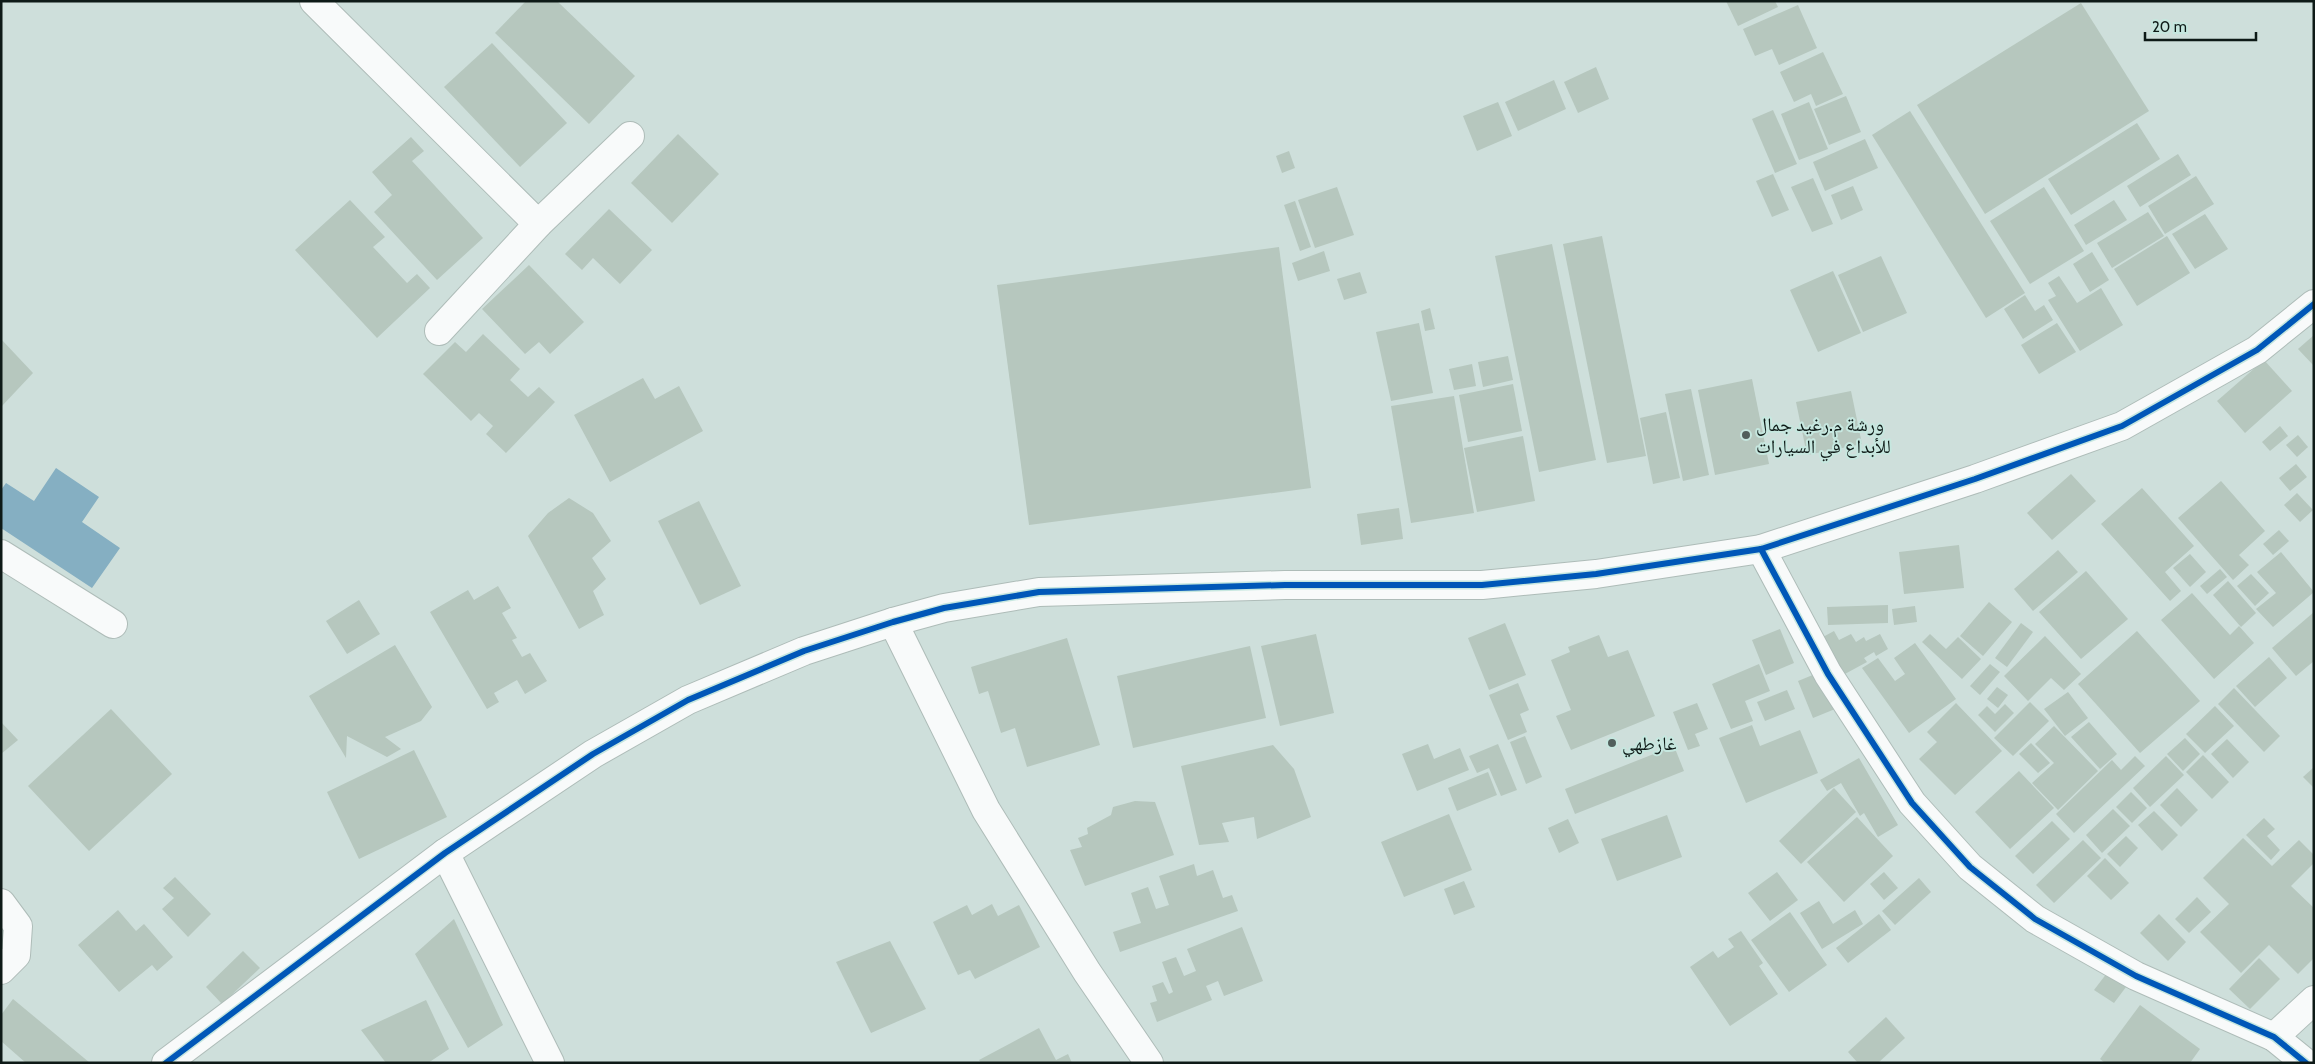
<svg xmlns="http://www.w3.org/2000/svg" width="2315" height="1064" viewBox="0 0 2315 1064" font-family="Cabin,'Noto Naskh Arabic',sans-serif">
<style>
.water{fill:#85afc2}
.building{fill:#b6c7be}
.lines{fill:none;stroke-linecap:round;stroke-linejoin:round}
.minor-casing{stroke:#aebcb8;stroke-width:30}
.minor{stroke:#f8fafa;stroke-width:28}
.cycleway-casing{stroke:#c6e7df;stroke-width:9}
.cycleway{stroke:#0057b8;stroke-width:6}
.poi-dot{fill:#515f5c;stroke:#c6e7df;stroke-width:2}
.labels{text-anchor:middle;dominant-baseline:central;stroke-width:4;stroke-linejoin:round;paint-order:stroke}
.poi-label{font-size:19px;fill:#0e1a17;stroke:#c6e7df;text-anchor:start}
</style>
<rect width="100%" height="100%" fill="#cedfdb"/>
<polygon class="water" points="56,468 99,497 82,522 120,548 92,588 1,528 1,490 6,483 34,501"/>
<g class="building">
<polygon points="526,1 557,1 635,76 589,124 495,33"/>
<polygon points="1726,1 1775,1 1778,7 1738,26"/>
<polygon points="2081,3 2149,111 1985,214 1917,105"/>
<polygon points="1798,5 1817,48 1779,65 1772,49 1755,56 1743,29"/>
<polygon points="492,43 567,123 520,167 444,87"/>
<polygon points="1823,52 1843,94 1816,106 1811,94 1794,102 1780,72"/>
<polygon points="1596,67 1609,99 1578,113 1564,82"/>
<polygon points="1554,80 1566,109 1518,131 1505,102"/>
<polygon points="1846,96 1861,132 1829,145 1814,109"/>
<polygon points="1498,102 1512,136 1477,151 1463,116"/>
<polygon points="1809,102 1828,149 1799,160 1781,114"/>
<polygon points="1773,110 1797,164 1775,173 1752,119"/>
<polygon points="1910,111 2025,293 1986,318 1872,135"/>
<polygon points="2137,123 2160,159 2071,215 2048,179"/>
<polygon points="678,134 719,174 672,223 631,183"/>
<polygon points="411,137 424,151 412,161 483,238 437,280 374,212 392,195 372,172"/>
<polygon points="1865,139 1878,168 1825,191 1813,162"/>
<polygon points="1289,151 1295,168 1282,173 1276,156"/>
<polygon points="2178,154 2191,175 2140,207 2127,186"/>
<polygon points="1773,174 1789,210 1772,217 1756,181"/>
<polygon points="2196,176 2214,204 2165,234 2148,206"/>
<polygon points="1813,178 1833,224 1812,232 1791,187"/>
<polygon points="1853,186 1863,210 1841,220 1831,195"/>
<polygon points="1337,187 1354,235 1315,248 1298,200"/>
<polygon points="2044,187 2084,251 2030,284 1990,221"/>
<polygon points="350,200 385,237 373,247 407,283 417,274 430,288 377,338 295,250"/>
<polygon points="2114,200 2127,220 2086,245 2074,225"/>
<polygon points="1295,201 1311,247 1300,251 1284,205"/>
<polygon points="609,209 652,250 620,284 593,258 582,270 565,254"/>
<polygon points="2148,212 2164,236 2112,268 2097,243"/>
<polygon points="2205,214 2228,249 2195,269 2172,234"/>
<polygon points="1602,236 1646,456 1607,463 1563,244"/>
<polygon points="2167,236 2190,273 2137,306 2114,269"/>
<polygon points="1552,244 1596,460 1539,472 1495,256"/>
<polygon points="1279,247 1311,488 1029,525 997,285"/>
<polygon points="1324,251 1330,271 1298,281 1292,263"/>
<polygon points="2092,252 2109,280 2090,292 2073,264"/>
<polygon points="1881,256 1907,313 1863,332 1838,275"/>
<polygon points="529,265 584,322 550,354 539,342 525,354 482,309"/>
<polygon points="1833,271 1861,333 1818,352 1790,290"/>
<polygon points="1360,272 1367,293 1344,300 1337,279"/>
<polygon points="2059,276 2077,303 2101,288 2123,325 2080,351 2048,300 2056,296 2048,283"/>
<polygon points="2025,295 2035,311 2044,305 2053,320 2023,339 2004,309"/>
<polygon points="1430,308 1435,329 1425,331 1421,311"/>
<polygon points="1419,323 1433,393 1391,401 1376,332"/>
<polygon points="2057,323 2076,352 2039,374 2021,345"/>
<polygon points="483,334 520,369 510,380 528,397 539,387 555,402 506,453 486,434 493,426 479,413 471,421 423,374 455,342 466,352"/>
<polygon points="2314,335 2314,366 2298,349"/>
<polygon points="1,339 33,373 1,407"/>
<polygon points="1508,356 1513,380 1483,387 1478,362"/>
<polygon points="2264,360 2292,391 2245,433 2217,401"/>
<polygon points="1472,364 1476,386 1454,390 1449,369"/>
<polygon points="643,378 655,399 679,386 703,431 610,482 574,415"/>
<polygon points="1752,379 1769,464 1715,475 1698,390"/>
<polygon points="1513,384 1522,431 1468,442 1459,395"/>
<polygon points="1691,389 1709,475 1683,481 1665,394"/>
<polygon points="1851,391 1862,444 1807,455 1796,402"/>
<polygon points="1454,396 1474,513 1411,523 1391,406"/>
<polygon points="1666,412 1680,478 1653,484 1640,418"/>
<polygon points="2280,426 2288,436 2270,451 2262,442"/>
<polygon points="2298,435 2308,447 2297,457 2286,445"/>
<polygon points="1523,436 1535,501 1477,512 1464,448"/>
<polygon points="2296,464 2307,477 2290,491 2279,478"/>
<polygon points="2071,474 2096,501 2052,540 2027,513"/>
<polygon points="2221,481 2265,531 2239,555 2249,565 2233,580 2178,518"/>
<polygon points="2142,488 2194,546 2165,572 2181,591 2170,601 2101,524"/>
<polygon points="2297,493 2313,510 2300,522 2284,505"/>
<polygon points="569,498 593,513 611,541 592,558 606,579 593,591 604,615 579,629 528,536 548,513"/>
<polygon points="699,501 741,586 700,605 658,521"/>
<polygon points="1399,508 1403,539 1361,545 1357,514"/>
<polygon points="2279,530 2289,541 2273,555 2263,544"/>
<polygon points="1959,545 1964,588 1904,594 1899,552"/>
<polygon points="2058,550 2078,572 2033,611 2014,589"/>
<polygon points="2281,552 2314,592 2273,627 2256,609 2276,593 2257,572"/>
<polygon points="2190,554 2206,572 2190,587 2173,568"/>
<polygon points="2220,569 2227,577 2207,594 2200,586"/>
<polygon points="2086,571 2128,619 2081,659 2039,612"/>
<polygon points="2251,574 2269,593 2255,606 2237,586"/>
<polygon points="2228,581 2256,613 2241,627 2213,595"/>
<polygon points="498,586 511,608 502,613 517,638 512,640 522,657 530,653 547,681 525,694 517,680 494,693 499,702 487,709 430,612 468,590 474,600"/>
<polygon points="2192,593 2230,635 2239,626 2254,643 2214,679 2161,620"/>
<polygon points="359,600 380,634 347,654 326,621"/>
<polygon points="1989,602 2012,622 1983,656 1960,636"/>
<polygon points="1888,605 1888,623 1828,625 1827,607"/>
<polygon points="1915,606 1917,622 1894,625 1892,609"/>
<polygon points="2314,612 2314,661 2296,676 2272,648"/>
<polygon points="1505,623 1526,675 1489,690 1468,638"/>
<polygon points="2021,623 2033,632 2007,667 1995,658"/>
<polygon points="1780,629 1794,663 1766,675 1752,640"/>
<polygon points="1834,631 1839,640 1851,634 1856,642 1864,637 1866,641 1880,634 1888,649 1876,656 1874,652 1864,658 1867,662 1843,675 1823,637"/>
<polygon points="2137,631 2200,701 2140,753 2078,684"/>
<polygon points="1316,634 1334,713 1280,726 1261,646"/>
<polygon points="1930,634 1946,649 1958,637 1981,659 1962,679 1922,642"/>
<polygon points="1599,635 1608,657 1628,650 1655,716 1571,750 1556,716 1571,710 1551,660 1570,652 1568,647"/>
<polygon points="2045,636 2081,674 2064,690 2051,678 2028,701 2004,676"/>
<polygon points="1067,638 1100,745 1027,767 1015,728 1001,733 988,691 979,694 971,667"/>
<polygon points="1915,643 1956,699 1909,733 1862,668 1878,658 1895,681 1905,674 1894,658"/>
<polygon points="395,645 432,707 421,721 385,737 401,749 387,757 347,736 346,758 309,696"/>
<polygon points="1250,646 1266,718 1133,748 1117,676"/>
<polygon points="2269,657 2287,678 2255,707 2236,686"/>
<polygon points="1759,664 1770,691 1745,701 1753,721 1731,729 1712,684"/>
<polygon points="1990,664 2000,672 1980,695 1970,686"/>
<polygon points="1825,670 1840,707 1813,718 1798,681"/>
<polygon points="1518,683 1529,710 1520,714 1527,732 1508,740 1489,695"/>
<polygon points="1997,687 2008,695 1998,708 1987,699"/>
<polygon points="2234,688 2280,736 2264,752 2218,704"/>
<polygon points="1787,690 1795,709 1765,721 1757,702"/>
<polygon points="2068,692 2088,718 2065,736 2044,709"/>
<polygon points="2030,702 2049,721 2013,756 1994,738"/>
<polygon points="1697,703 1708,729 1695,734 1700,746 1688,750 1673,712"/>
<polygon points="1956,703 2002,751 1955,795 1919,759 1937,742 1927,732"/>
<polygon points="2005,704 2014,713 1995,732 1978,715 1987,706 1995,714"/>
<polygon points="2215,706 2234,726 2205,753 2186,734"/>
<polygon points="111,709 172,774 89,851 28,786"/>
<polygon points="1,722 18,740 1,754"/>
<polygon points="2089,722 2117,754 2100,769 2071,737"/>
<polygon points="1752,725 1760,746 1800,730 1818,773 1746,803 1719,738"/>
<polygon points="2054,726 2098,771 2058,810 2032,783 2054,763 2035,744"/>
<polygon points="1525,736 1542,777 1526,784 1510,742"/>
<polygon points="2185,738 2200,754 2183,771 2167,754"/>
<polygon points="2227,739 2249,762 2233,778 2211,754"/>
<polygon points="2031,743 2050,763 2038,773 2019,754"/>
<polygon points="1428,744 1434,759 1460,748 1469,770 1417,791 1402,754"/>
<polygon points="1498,744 1517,790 1501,796 1489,768 1477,773 1469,756"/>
<polygon points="1273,745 1294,769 1311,817 1257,839 1254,817 1222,823 1229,842 1199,845 1181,766"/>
<polygon points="1674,746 1684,771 1575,814 1565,789"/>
<polygon points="414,750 447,817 359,859 327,792"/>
<polygon points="2203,755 2229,782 2212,799 2186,772"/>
<polygon points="2135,756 2145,766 2074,833 2056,814 2112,760 2121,770"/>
<polygon points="2166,756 2184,775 2150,807 2133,788"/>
<polygon points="1859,758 1898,825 1878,837 1864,813 1860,816 1841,783 1827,791 1820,780"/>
<polygon points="2314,767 2314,788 2303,777"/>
<polygon points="2019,771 2054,808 2010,849 1975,812"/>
<polygon points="1488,772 1497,795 1457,811 1448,788"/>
<polygon points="1834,788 1856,812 1801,864 1779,841"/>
<polygon points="2177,788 2198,810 2181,827 2160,805"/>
<polygon points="2131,792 2147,808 2132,823 2116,807"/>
<polygon points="1135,801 1155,802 1174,855 1085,886 1070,850 1082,847 1078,838 1088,834 1087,828 1111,815 1113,807"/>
<polygon points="2113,809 2130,826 2102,853 2086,835"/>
<polygon points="2154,811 2178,835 2162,851 2138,825"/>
<polygon points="1449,814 1472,870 1404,897 1381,842"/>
<polygon points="1667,815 1682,857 1617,881 1601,839"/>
<polygon points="1857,817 1893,856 1844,902 1807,862"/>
<polygon points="2264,818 2275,829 2267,836 2280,850 2271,860 2246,835"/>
<polygon points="1568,819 1579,843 1559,853 1548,828"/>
<polygon points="2052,821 2070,839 2033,874 2015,856"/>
<polygon points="2126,836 2138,848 2120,867 2107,854"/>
<polygon points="2243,838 2272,866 2299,840 2314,855 2314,863 2291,886 2314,908 2314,958 2298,974 2269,945 2241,973 2200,932 2229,904 2203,878"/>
<polygon points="2083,840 2101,858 2054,903 2036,885"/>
<polygon points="2105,858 2129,883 2111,900 2087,876"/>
<polygon points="1194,864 1197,876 1213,870 1223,898 1232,895 1238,911 1120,952 1113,932 1141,923 1131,893 1148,887 1156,909 1169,905 1159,876"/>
<polygon points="1777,872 1798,900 1770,921 1748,893"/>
<polygon points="1884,872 1898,888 1884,900 1870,884"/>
<polygon points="175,877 211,914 188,937 162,909 174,898 163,888"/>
<polygon points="1919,878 1931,892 1895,925 1882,911"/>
<polygon points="1464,881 1475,907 1454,915 1444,889"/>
<polygon points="2197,897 2211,912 2189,933 2175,919"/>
<polygon points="1819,901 1833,924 1855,910 1863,924 1822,949 1800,913"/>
<polygon points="992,904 998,916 1019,905 1040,947 975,979 970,970 958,975 933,922 967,905 972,915"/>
<polygon points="118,910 136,931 144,924 173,957 157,971 152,965 119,992 78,945"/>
<polygon points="1790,912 1827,965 1789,992 1751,940"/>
<polygon points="1879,914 1891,930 1848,963 1836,948"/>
<polygon points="2159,914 2186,942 2168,961 2140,933"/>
<polygon points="454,919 503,1025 468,1048 415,954"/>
<polygon points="1242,927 1263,981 1224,996 1218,981 1206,986 1212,1000 1157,1022 1150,1003 1157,1001 1152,986 1163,982 1169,994 1173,992 1162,962 1176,957 1184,976 1196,971 1187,949"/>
<polygon points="1741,931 1763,963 1759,966 1778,994 1730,1026 1690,967 1713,951 1718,958 1734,947 1728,939"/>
<polygon points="890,941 926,1009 871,1033 836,962"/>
<polygon points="243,951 260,968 222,1004 206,987"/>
<polygon points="2259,958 2280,979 2250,1009 2229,989"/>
<polygon points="2107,973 2126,987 2114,1003 2094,990"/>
<polygon points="13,999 90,1063 26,1063 1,1041 1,1015"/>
<polygon points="426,1000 449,1049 428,1063 386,1063 361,1030"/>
<polygon points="2140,1005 2200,1049 2190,1063 2105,1063 2100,1059"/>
<polygon points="1886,1017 1905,1038 1878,1063 1858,1063 1848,1052"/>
<polygon points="1039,1028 1056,1060 1068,1054 1072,1063 981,1063 979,1060"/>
</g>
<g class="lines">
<defs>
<g id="minor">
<polyline points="314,1 538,224 439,331"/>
<polyline points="538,224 630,136"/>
<polyline points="1761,549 1828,674 1912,803 1970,867 2035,919 2136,976 2274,1037 2306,1063"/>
<polyline points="1,554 113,624"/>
<polyline points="893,622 986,810 1087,972 1149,1063"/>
<polyline points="445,853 550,1063"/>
<polyline points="1,903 18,926 16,955 1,970"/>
<polyline points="2274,1037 2314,1000"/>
<polyline points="166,1063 445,853 593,754 688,700 804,651 893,622 944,608 1039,592 1285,585 1482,585 1596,574 1761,549 1975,479 2122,426 2257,350 2314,304"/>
</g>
</defs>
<use href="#minor" class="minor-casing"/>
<use href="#minor" class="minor"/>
<defs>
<g id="cycleway">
<polyline points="1761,549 1828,674 1912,803 1970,867 2035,919 2136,976 2274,1037 2306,1063"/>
<polyline points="166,1063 445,853 593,754 688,700 804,651 893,622 944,608 1039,592 1285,585 1482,585 1596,574 1761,549 1975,479 2122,426 2257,350 2314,304"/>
</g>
</defs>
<use href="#cycleway" class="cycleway-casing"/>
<use href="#cycleway" class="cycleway"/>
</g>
<g class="poi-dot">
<circle cx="1746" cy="435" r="5"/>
<circle cx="1612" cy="743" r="5"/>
</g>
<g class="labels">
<g class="poi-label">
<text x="1756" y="424">ورشة م.رغيد جمال<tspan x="1756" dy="22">للأبداع في السيارات</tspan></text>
<text x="1622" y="743">غازطهي</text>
</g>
</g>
<rect width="2315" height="1064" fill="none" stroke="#0e1a17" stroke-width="5"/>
<path d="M2145 32v8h111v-8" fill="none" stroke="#0e1a17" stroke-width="2.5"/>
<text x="2152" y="32" font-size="15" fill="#0e1a17" stroke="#c6e7df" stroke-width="4" paint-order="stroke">20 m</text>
</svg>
